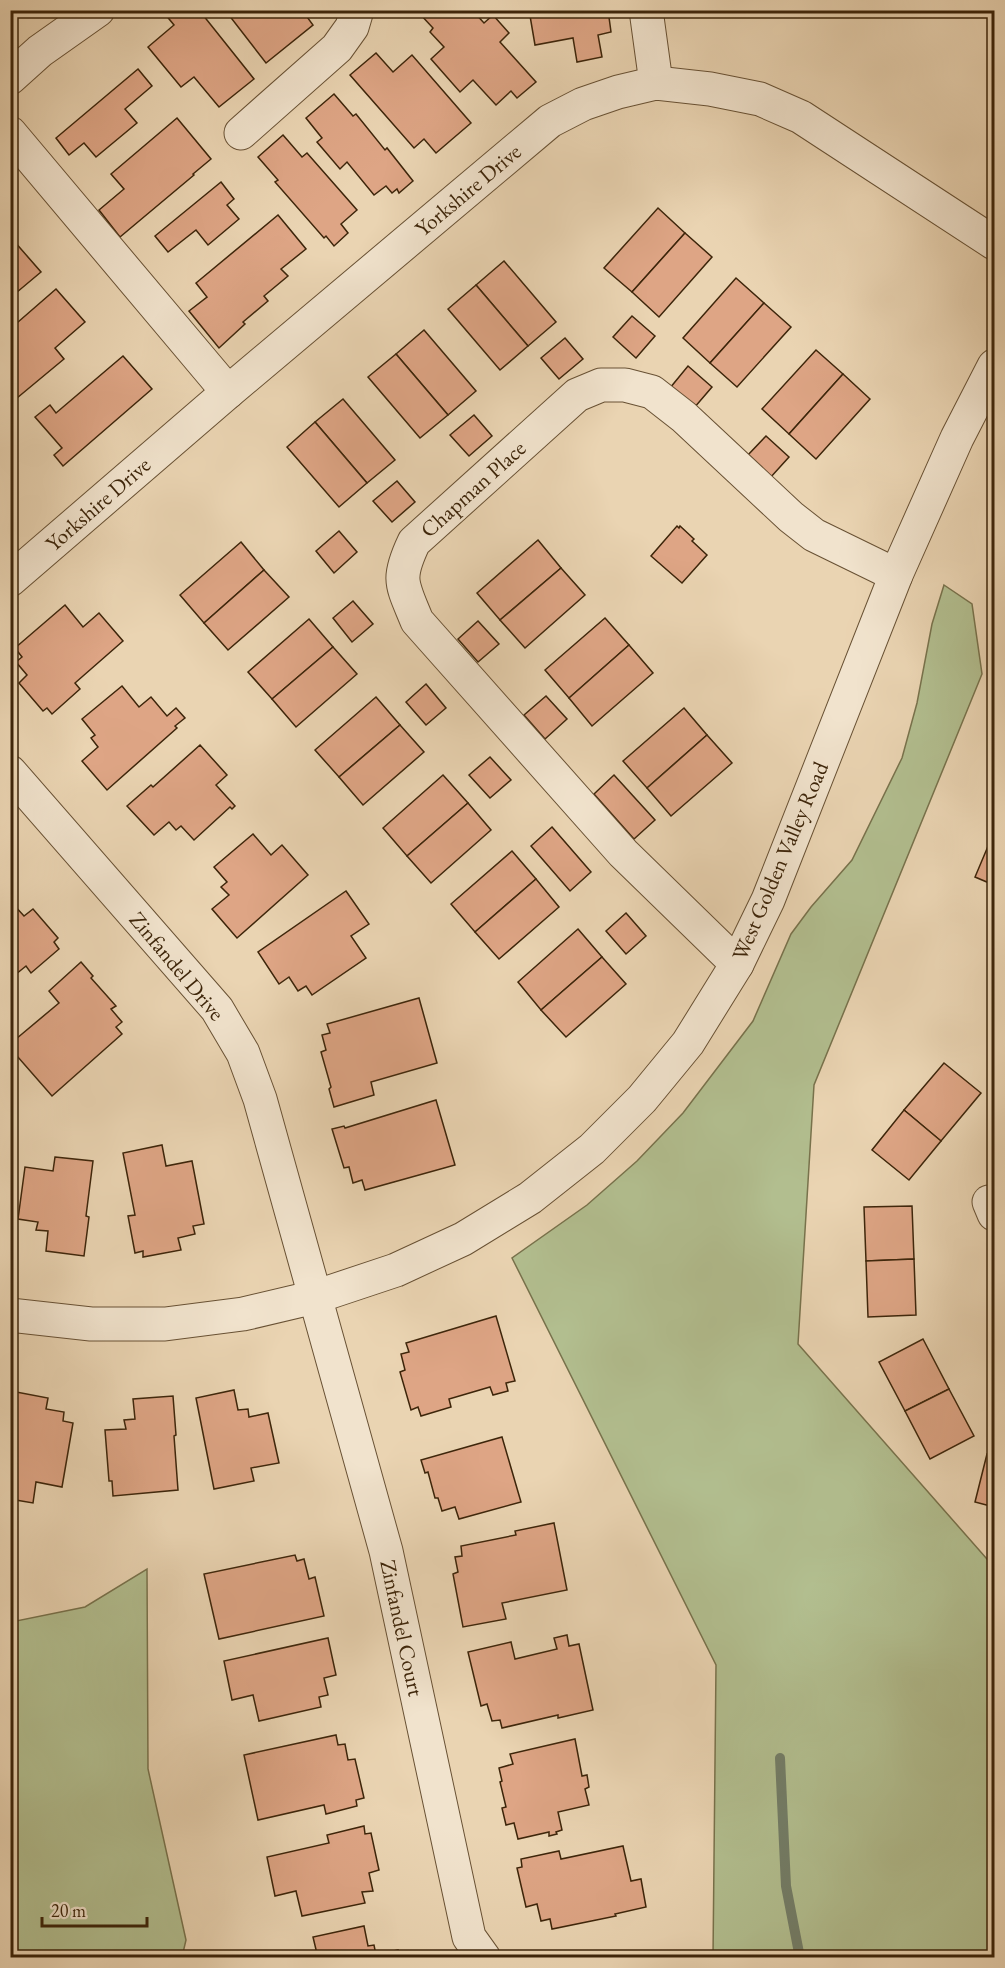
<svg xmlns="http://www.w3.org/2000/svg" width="1005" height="1968" viewBox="0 0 1005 1968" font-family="'EB Garamond',serif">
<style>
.green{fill:#b2be8f;stroke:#78724c;stroke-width:1.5}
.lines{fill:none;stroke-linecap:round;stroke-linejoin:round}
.stream{stroke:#747e68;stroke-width:10}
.building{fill:#dea585;stroke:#3d250a;stroke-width:1.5}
.minor-casing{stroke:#685134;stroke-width:35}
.minor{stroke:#f1e3cd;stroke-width:33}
.labels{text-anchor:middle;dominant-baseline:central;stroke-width:4.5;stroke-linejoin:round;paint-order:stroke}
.street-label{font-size:22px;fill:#3d250a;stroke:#f1e3cd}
</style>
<rect width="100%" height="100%" fill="#ead4b2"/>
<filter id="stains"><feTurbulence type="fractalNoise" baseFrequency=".00333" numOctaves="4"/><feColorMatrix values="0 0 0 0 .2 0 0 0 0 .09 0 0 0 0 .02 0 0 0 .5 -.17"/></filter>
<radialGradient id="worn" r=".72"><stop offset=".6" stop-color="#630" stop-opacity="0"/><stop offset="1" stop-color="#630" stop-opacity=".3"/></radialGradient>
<g class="green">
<polygon points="944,585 972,604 982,674 814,1085 798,1344 994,1567 994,1957 713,1957 716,1665 512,1258 587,1205 637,1161 683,1113 753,1021 791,934 811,907 852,860 902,758 917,703 932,624"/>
<polygon points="147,1569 148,1769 186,1940 182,1957 11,1957 11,1622 85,1607"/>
</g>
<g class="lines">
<polyline class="stream" points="780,1758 786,1886 800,1958"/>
</g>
<g class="building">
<polygon points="170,10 199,10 254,79 219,107 194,77 181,87 148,47 174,25 165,14"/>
<polygon points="225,10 302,10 313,25 266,63"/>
<polygon points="425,10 472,10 484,23 493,15 509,33 500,42 536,82 517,98 511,91 496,105 473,80 460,92 431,59 444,47 430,32 433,28 420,14"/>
<polygon points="529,10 608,10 611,32 598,35 602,57 577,62 573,38 535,45"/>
<polygon points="376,53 393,72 412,55 471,123 436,153 424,139 414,148 350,75"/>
<polygon points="138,69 152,86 125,109 137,123 96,157 84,143 69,155 56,138"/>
<polygon points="334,94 353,116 356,114 385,150 387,148 413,181 399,193 397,189 392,193 386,186 374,195 347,162 340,169 317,142 322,138 306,118"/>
<polygon points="177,118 211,159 193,174 194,175 120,237 99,210 124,189 111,174"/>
<polygon points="283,135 302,157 307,153 357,210 341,224 348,233 334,246 326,236 324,238 275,182 278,180 258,157"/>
<polygon points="221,182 234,199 227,205 239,219 208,245 196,230 168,252 155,236"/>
<polygon points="658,208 685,233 632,292 604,268"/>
<polygon points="278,215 306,249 281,269 288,276 264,296 268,301 243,322 245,324 219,348 189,311 207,297 196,283"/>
<polygon points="685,233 712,257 659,317 632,292"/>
<polygon points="14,241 41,272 10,298 10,244"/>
<polygon points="504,261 556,322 528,346 476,285"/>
<polygon points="736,278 764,303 710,363 683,338"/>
<polygon points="476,285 528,346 500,370 448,309"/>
<polygon points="56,289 85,322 55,348 64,359 11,403 10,329"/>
<polygon points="764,303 791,327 737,387 710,363"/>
<polygon points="632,316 655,336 636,358 613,337"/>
<polygon points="424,330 476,391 448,415 396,354"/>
<polygon points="565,338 583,359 559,379 541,358"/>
<polygon points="816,350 843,374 789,434 762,409"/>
<polygon points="396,354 448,415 420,438 368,377"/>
<polygon points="123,356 152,389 63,466 54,455 62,448 35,417 50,405 56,413"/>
<polygon points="688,366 712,387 694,408 670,388"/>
<polygon points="843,374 870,399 816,459 789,434"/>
<polygon points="343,399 395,460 367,483 315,422"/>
<polygon points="474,415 492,436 469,456 450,435"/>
<polygon points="315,422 367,483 339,507 287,447"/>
<polygon points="766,436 789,457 770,478 747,456"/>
<polygon points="397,481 415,502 392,522 373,501"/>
<polygon points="677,526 679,528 680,526 694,539 692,541 707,555 682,583 651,556"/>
<polygon points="339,531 357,552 334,573 316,551"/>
<polygon points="538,540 561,568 500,620 477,593"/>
<polygon points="241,542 264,570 204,623 180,595"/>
<polygon points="561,568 585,595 525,648 500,620"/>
<polygon points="264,570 289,597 228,650 204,623"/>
<polygon points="353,601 373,624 352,642 333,618"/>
<polygon points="65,605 83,627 99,613 123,641 75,683 80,689 52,714 47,708 43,711 19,683 27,675 16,662 22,657 15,648"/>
<polygon points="605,618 629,645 569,698 545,670"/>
<polygon points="309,619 333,647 272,699 248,672"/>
<polygon points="478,621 499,644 478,662 458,639"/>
<polygon points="629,645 653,673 592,726 569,698"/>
<polygon points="333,647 357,674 296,727 272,699"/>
<polygon points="426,684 446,708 426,725 406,702"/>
<polygon points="122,686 139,707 151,697 167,716 176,708 185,718 175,726 177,728 107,790 82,761 98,747 91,738 95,735 82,719"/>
<polygon points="546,696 567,719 545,739 524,715"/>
<polygon points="376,697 400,725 339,777 315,750"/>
<polygon points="684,708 707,735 647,788 623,761"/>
<polygon points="400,725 424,752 363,805 339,777"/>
<polygon points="707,735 732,763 671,816 647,788"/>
<polygon points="200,745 227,775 216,785 235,806 232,809 230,807 194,840 181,826 176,830 169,822 154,835 127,806 151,785 153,787"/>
<polygon points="490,757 511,780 490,798 469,775"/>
<polygon points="443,775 468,803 407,856 383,828"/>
<polygon points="614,775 655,820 634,839 594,794"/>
<polygon points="468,803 491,830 431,883 407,856"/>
<polygon points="552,827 591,872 570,891 531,846"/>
<polygon points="994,832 994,885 975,877"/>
<polygon points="253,834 271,855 282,845 308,875 237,938 212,909 229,895 221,887 227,882 214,867"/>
<polygon points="512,851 536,879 475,932 451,904"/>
<polygon points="536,879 559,907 499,959 475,932"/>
<polygon points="346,891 369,924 351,936 366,958 312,995 306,986 298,991 289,977 279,984 258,952"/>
<polygon points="13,904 24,916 33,909 58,938 54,942 59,949 31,973 26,966 10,979 10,906"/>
<polygon points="626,913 646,936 626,954 606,931"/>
<polygon points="578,929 602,957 541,1010 518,982"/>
<polygon points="602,957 626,984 566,1037 541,1010"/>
<polygon points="81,962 93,976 91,978 116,1006 111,1009 122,1022 116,1027 122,1034 52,1096 10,1048 10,1044 59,1003 49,991"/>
<polygon points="419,998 437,1063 371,1082 374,1095 334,1107 329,1089 331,1087 321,1052 326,1050 322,1035 330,1033 327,1024"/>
<polygon points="944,1063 981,1093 941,1141 904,1110"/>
<polygon points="436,1100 455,1165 365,1190 362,1180 353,1183 349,1167 344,1168 332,1129 344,1126 345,1128"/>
<polygon points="904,1110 941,1141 909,1180 872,1150"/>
<polygon points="162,1145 166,1166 192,1161 204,1224 193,1226 195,1234 178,1238 181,1250 143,1257 143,1251 135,1253 128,1216 135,1215 123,1153"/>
<polygon points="55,1157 93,1161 86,1216 89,1217 84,1256 46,1251 48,1231 36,1230 38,1222 18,1219 25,1167 53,1171"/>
<polygon points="912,1206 914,1259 866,1261 864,1207"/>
<polygon points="914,1259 916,1315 868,1317 866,1261"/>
<polygon points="496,1316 515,1381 506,1383 508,1391 493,1395 490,1387 449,1399 451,1407 421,1416 418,1407 411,1410 400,1372 405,1370 401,1354 409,1352 406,1343"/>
<polygon points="923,1339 949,1389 905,1411 879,1362"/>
<polygon points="949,1389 974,1436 930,1459 905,1411"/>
<polygon points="234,1390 238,1410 248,1409 249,1417 268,1413 279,1463 251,1468 254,1481 214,1489 196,1398"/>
<polygon points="11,1391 48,1398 46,1409 64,1412 63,1421 73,1423 62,1487 36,1482 33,1503 10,1499"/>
<polygon points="173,1396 176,1435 174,1436 178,1490 113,1496 112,1481 109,1481 105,1430 126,1429 124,1420 135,1419 133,1399"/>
<polygon points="502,1437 521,1502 459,1519 455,1507 442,1511 438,1498 435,1498 428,1472 425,1473 421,1460"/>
<polygon points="987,1454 994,1456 994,1507 975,1502"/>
<polygon points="554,1523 567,1590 502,1603 506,1619 463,1627 453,1574 458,1572 455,1557 462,1556 461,1546 516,1535 515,1531"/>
<polygon points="295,1555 297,1561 304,1559 309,1579 315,1577 324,1616 219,1639 204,1574"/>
<polygon points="567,1635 569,1646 579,1644 593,1710 558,1718 558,1715 502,1728 500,1720 492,1721 487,1704 481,1706 468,1652 511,1642 515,1659 557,1649 554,1638"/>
<polygon points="328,1638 336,1675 324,1678 328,1695 319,1697 321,1707 259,1721 253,1695 232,1700 224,1661"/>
<polygon points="336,1735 338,1745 345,1744 348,1760 355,1759 364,1798 356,1800 357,1806 326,1814 324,1805 258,1820 244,1755"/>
<polygon points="575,1739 582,1776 587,1775 589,1787 585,1789 589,1805 558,1812 562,1830 556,1832 557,1834 549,1836 549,1832 518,1839 514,1823 506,1825 502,1808 506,1807 500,1782 502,1781 499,1768 513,1764 510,1754"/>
<polygon points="364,1826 365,1834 371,1833 379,1870 369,1873 373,1891 362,1892 365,1903 302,1916 296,1891 275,1896 267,1857 329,1843 327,1835"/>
<polygon points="623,1846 631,1881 641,1879 646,1907 615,1914 616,1916 552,1929 550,1919 541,1921 537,1904 526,1907 517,1868 522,1867 521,1859 559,1851 561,1859"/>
<polygon points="364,1926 368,1946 374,1945 376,1955 398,1950 399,1958 318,1958 313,1937"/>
</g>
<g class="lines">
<defs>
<g id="minor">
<polyline points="646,10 656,83"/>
<polyline points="10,78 40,51 98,10"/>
<polyline points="10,133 228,392"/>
<polyline points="241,133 337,48 352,27 357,10"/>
<polyline points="10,580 228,392 550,121 583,104 618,92 656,83 710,89 760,99 801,117 994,243"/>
<polyline points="10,772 217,1009 243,1053 260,1099 386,1551 469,1937 484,1958"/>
<path d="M737 964 623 853 417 621C402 584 396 580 414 542L577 395 601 385H625L652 392 684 417 791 517 814 535 896 575"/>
<polyline points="989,1202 994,1214"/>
<polyline points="10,1315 91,1324 165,1324 243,1314 315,1297 396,1270 463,1239 530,1198 592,1149 642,1099 688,1043 737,964 768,900 896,575 957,438 994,366"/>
</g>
</defs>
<use href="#minor" class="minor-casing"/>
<use href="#minor" class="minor"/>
</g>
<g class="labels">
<g class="street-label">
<text transform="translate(468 190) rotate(-40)">Yorkshire Drive</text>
<text transform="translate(473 489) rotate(-42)">Chapman Place</text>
<text transform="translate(98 504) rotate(-41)">Yorkshire Drive</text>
<text transform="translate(780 861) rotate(-67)">West Golden Valley Road</text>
<text transform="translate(177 966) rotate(50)">Zinfandel Drive</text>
<text transform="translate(402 1628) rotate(78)">Zinfandel Court</text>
</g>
</g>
<rect width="1005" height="1968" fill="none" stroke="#ead4b2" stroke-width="36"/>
<rect x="12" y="12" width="981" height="1944" fill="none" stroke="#3d250a" stroke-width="3"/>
<rect x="18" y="18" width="969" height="1932" fill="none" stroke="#3d250a" stroke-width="1.5"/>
<path d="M42 1917v9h105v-9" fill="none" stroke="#3d250a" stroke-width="3"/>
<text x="51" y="1917" font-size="18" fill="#3d250a" stroke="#f1e3cd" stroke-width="4.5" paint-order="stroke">20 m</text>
<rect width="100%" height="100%" filter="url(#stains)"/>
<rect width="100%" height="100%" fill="url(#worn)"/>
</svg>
